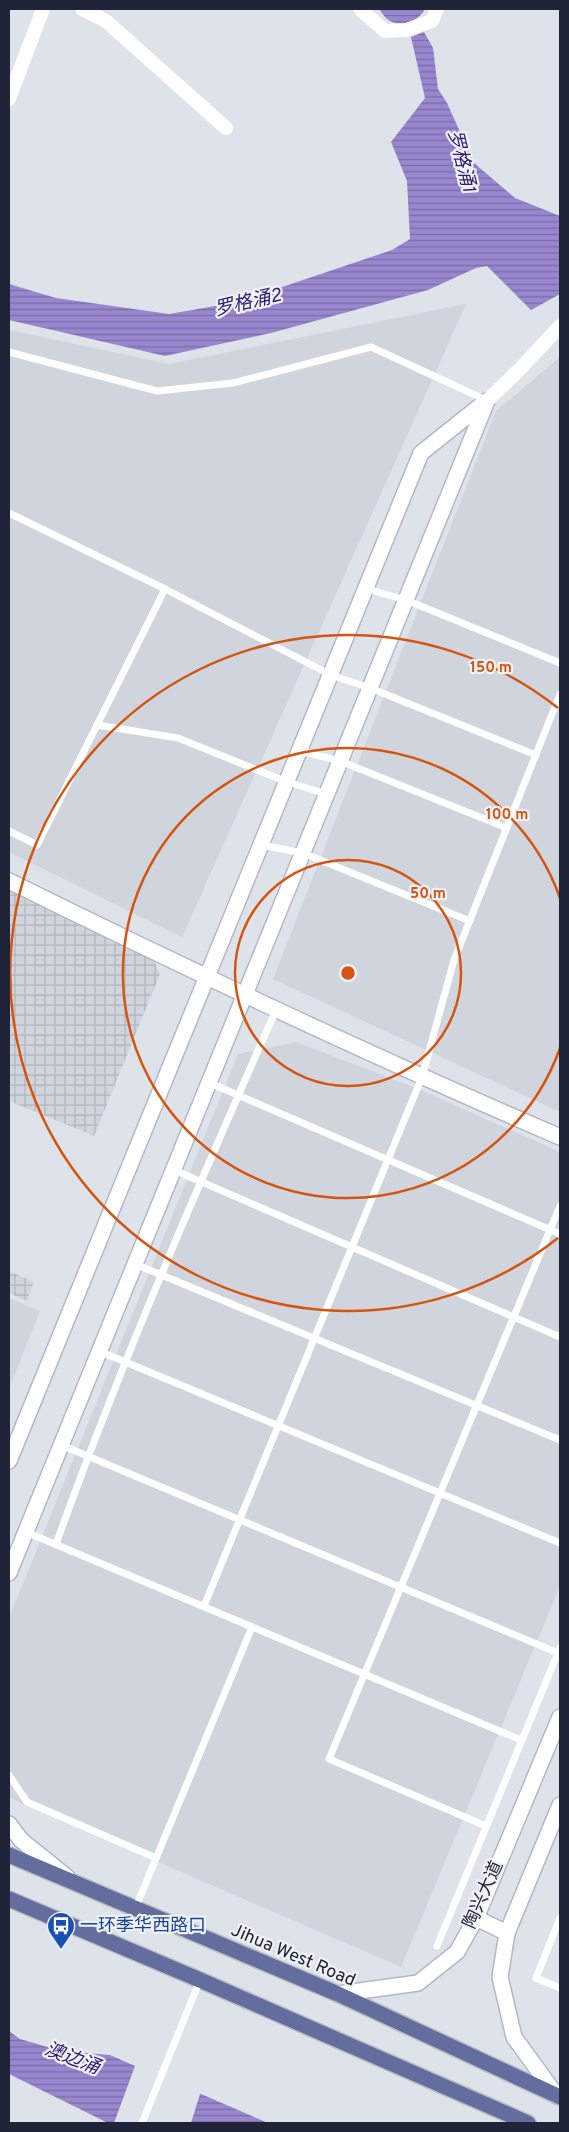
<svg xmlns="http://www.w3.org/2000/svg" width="569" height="2132" viewBox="0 0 569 2132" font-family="Overpass,'Noto Sans SC',sans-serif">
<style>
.built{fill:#cfd4dd}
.industrial{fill:url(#industrial-grid)}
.water{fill:url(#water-rules)}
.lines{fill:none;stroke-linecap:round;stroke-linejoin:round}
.secondary-casing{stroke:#b2b8c9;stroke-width:18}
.primary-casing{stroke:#bcbdc3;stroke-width:18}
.lane{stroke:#fff;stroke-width:7}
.street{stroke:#fff;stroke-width:14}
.secondary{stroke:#fff;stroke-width:15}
.primary{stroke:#636d9e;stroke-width:15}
.ring{fill:none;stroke:#d45410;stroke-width:2.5}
.labels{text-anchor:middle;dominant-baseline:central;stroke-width:4.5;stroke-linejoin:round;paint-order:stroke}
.street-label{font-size:18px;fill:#202438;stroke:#eef1f6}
.transit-label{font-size:18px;fill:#164399;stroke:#eef1f6;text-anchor:start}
.water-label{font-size:19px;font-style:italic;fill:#321c72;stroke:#eef1f6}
.centre{fill:#d45410;stroke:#eef1f6;stroke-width:2.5}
.ring-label{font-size:15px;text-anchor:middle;font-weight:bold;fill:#d45410;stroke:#eef1f6;stroke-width:4.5;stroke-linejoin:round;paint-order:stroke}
</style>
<defs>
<pattern id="industrial-grid" width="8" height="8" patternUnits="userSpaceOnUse" patternTransform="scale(1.25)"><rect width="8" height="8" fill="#cfd4dd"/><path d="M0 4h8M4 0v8" fill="none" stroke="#b1b6be"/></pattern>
<pattern id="water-rules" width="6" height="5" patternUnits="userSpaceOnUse" patternTransform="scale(1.25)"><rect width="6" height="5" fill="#9886ce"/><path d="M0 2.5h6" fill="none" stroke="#7c6da8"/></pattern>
</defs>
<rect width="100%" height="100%" fill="#dee2e9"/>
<g class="built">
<polygon points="466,304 182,937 9,852 9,330 169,364"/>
<polygon points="560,357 560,1112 273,979 496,411"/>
<polygon points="296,1042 423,1091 560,1152 560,1586 401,1967 10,1798 9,1795 9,1618 238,1054"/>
<polygon points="9,1298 40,1311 9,1389"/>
</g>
<g class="industrial">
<polygon points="9,888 152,957 160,974 94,1136 9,1101"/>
<polygon points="9,1271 34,1282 27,1301 9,1293"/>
</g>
<g class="water">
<path d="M379 9H425C418 21 404 28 390 21 386 19 382 13 379 9Z"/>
<polygon points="424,32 433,48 438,89 447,103 474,163 515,198 560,216 560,294 531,310 487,266 476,268 428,290 271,333 165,356 9,320 9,284 56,298 169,314 238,302 392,250 410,239 407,181 391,142 425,98 411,37"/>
<polygon points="9,2031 20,2039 61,2051 110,2055 135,2066 114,2123 108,2123 9,2074"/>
<polygon points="200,2094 201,2094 268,2123 191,2123"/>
</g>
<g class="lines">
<defs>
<g id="secondary">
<path d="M9 881C191 971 374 1057 560 1137"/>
<polyline points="9,1461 421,453 485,402"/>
<polyline points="9,1573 487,401"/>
<polyline points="9,1824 21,1840 67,1877"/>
<polyline points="476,1918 507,1933"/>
<polyline points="338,1994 418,1983 457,1952 476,1918 560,1717"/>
<polyline points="556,2095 514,2037 500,1977 507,1933 560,1805"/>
</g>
<g id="primary">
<polyline points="9,1855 338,1994 560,2097"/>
<polyline points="9,1899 200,1980 528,2123"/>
</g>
</defs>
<use href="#secondary" class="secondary-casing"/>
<use href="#primary" class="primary-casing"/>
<g class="lane">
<polyline points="9,352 157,391 233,383 371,347 486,400"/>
<polyline points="9,513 165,589"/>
<polyline points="367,589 406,600 560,663"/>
<polyline points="97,725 178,738 287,782 327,794"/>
<polyline points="300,751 340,761 507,828"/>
<polyline points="9,831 37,845 165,589 331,675 370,688 536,755"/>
<polyline points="261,845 303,853 470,921"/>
<polyline points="210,1083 560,1234"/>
<polyline points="174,1170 560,1337"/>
<polyline points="135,1264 560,1440"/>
<polyline points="99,1351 560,1543"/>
<polyline points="61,1445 558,1653"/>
<polyline points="26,1532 521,1740"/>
<path d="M56 1544C121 1363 198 1186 276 1010"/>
<polyline points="204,1606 422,1077 454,960 560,694"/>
<polyline points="9,1775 27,1802 156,1858"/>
<polyline points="486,1826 329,1759 560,1206"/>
<polyline points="135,1909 252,1627"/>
<polyline points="560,1918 536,1978 560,1988"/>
<polyline points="437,1946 560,1648"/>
<polyline points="142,2123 200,1980"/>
</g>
<g class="street">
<polyline points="82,9 106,21 226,128"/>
<polyline points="360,9 385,31 406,30 432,21 437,9"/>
<polyline points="9,99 43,9"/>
<polyline points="487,401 521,368 560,326"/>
</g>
<use href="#secondary" class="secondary"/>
<use href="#primary" class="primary"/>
</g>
<g class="ring">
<circle cx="348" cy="973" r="113"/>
<path d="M560 1048A225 225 0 1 1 560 898"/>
<path d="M558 1238A338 338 0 1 1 558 708"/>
</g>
<defs>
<symbol id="bus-pin" viewBox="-11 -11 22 30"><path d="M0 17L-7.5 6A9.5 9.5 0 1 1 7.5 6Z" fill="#1a4fb4" stroke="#eef1f6"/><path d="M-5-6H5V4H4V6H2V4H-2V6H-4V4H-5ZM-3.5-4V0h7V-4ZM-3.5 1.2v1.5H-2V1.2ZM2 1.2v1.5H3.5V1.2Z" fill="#fff"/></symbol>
</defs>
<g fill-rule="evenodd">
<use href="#bus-pin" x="45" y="1910" width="32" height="43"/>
</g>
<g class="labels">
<g class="street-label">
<text transform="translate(484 1895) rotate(-66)">陶兴大道</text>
<text transform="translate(293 1956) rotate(23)">Jihua West Road</text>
</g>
<g class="transit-label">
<text x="80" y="1926">一环季华西路口</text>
</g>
<g class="water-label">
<text transform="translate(461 161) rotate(76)">罗格涌1</text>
<text transform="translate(248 303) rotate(-13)">罗格涌2</text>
<text transform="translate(72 2059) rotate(21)">澳边涌</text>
</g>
</g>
<circle cx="348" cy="973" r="8" class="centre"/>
<g class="ring-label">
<text x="491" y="672">150 m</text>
<text x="507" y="819">100 m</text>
<text x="428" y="898">50 m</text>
</g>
<rect width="569" height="2132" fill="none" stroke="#202438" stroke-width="20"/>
</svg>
